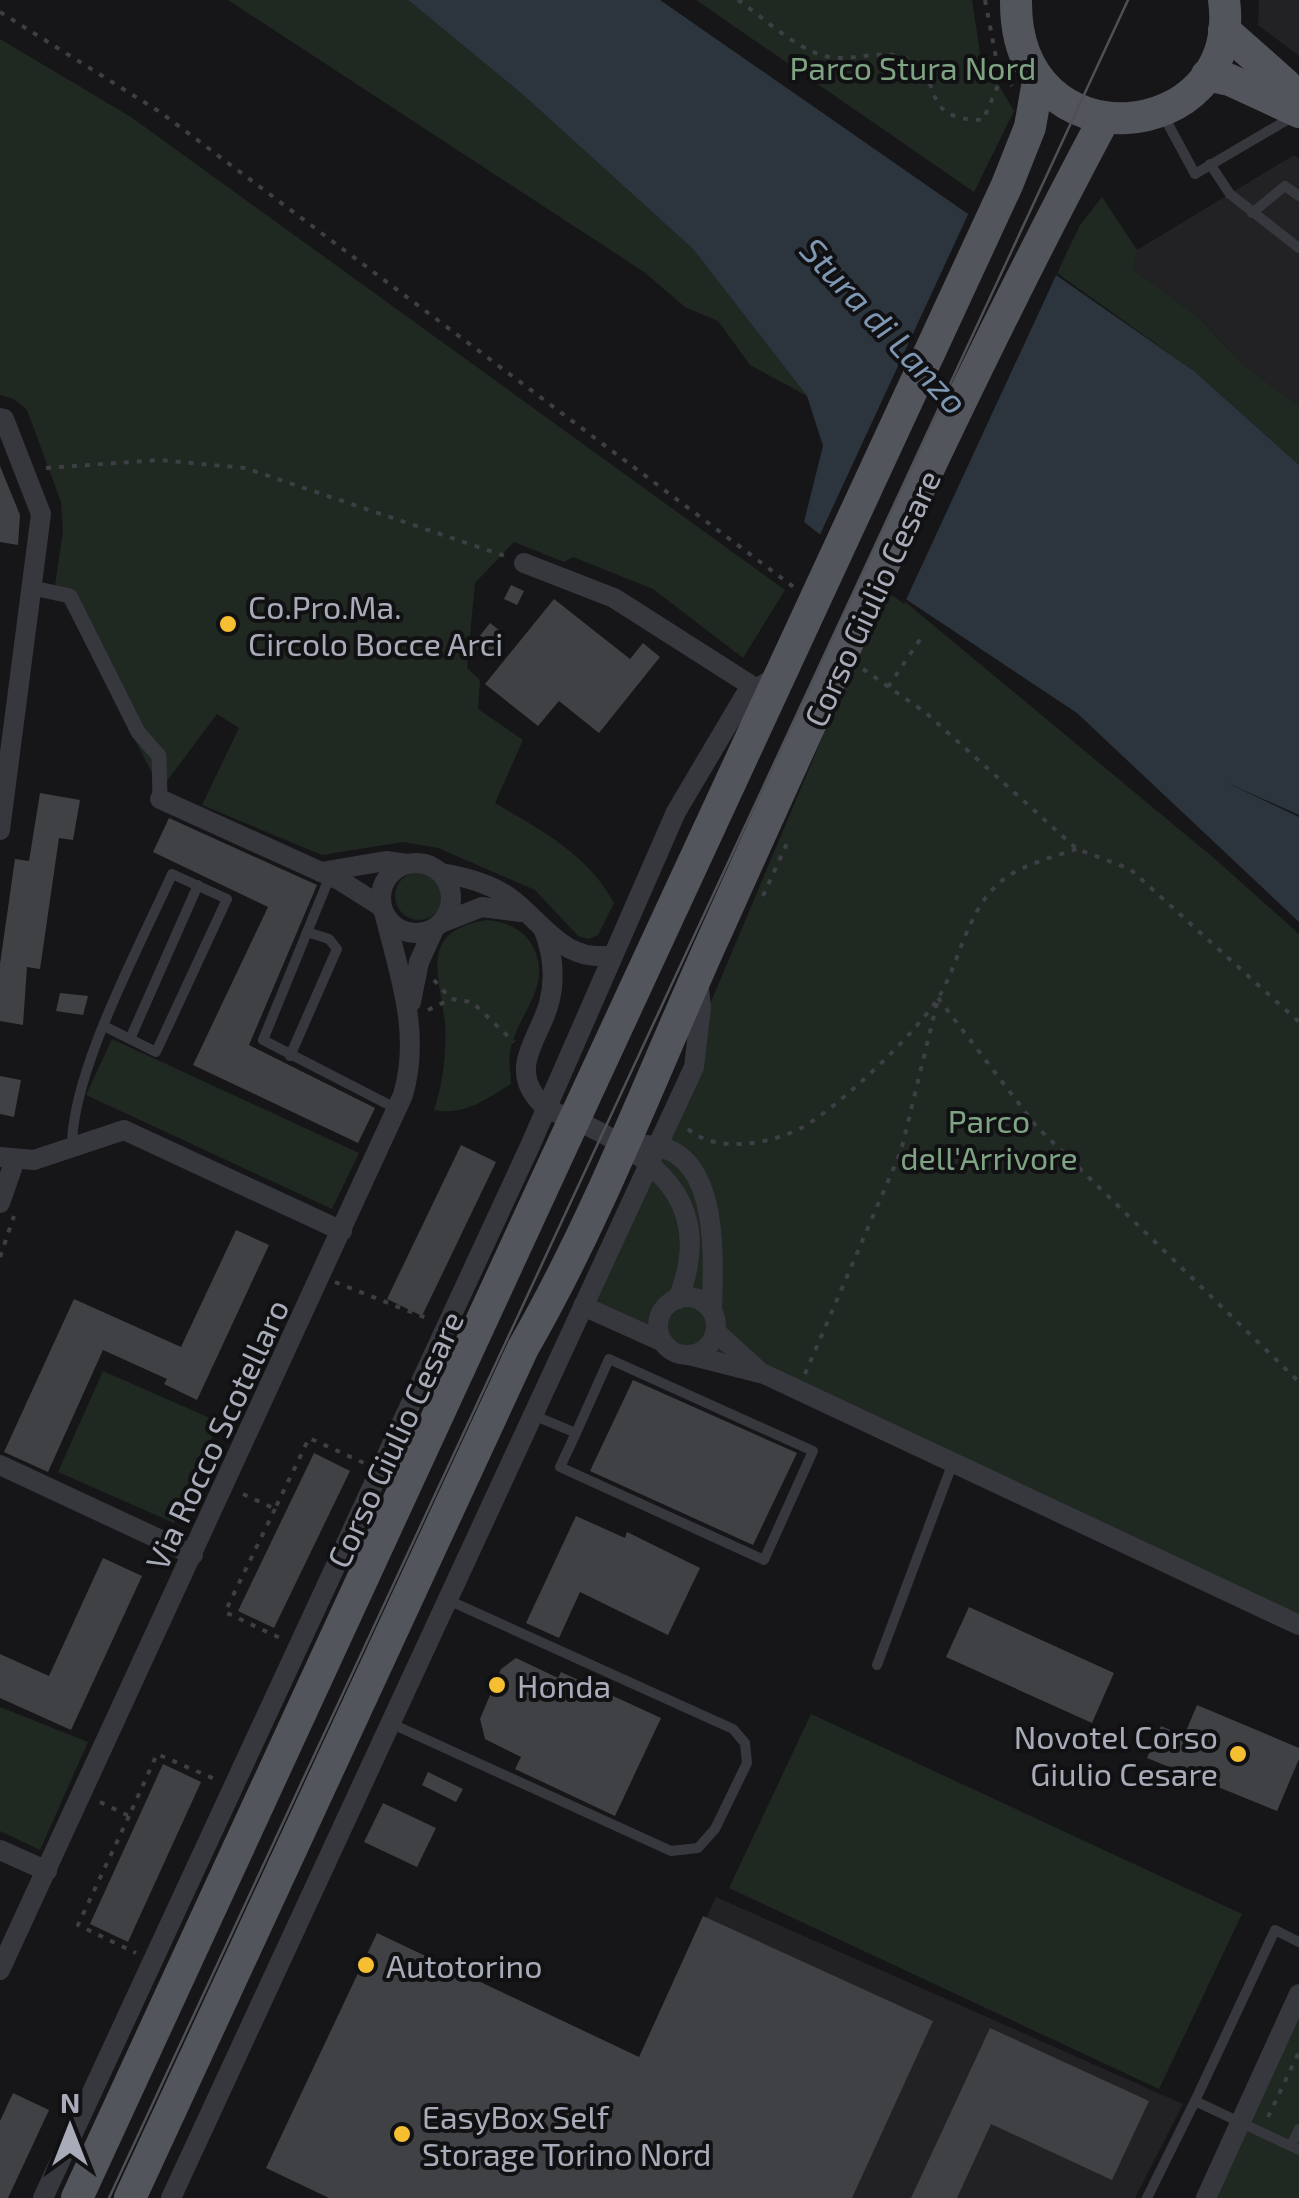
<svg xmlns="http://www.w3.org/2000/svg" width="1299" height="2198" viewBox="0 0 1299 2198" font-family="'Exo 2',sans-serif">
<style>
.built{fill:#222225}
.green{fill:#202822}
.water{fill:#2c343d}
.pier{fill:#161618}
.building{fill:#404145}
.lines{fill:none;stroke-linecap:round;stroke-linejoin:round}
.path{stroke:#3d3f44;stroke-width:4;stroke-dasharray:5 8;stroke-linecap:butt}
.service{stroke:#37383d;stroke-width:10}
.pedestrian{stroke:#37383d;stroke-width:15}
.minor{stroke:#37383d;stroke-width:20}
.primary{stroke:#53555c;stroke-width:32}
.tram{stroke:#4e5056;stroke-width:2.5}
.poi-dot{fill:#f6bf31;stroke:#111113;stroke-width:4}
.labels{text-anchor:middle;dominant-baseline:central;stroke-width:8;stroke-linejoin:round;paint-order:stroke}
.park-label{font-size:32px;fill:#7fa483;stroke:#111113}
.street-label{font-size:32px;fill:#a8acb9;stroke:#111113}
.poi-label{font-size:32px;fill:#a8acb9;stroke:#111113;text-anchor:start}
.water-label{font-size:35px;font-style:italic;fill:#7e98b4;stroke:#111113}
</style>
<rect width="100%" height="100%" fill="#161618"/>
<g class="built">
<polygon points="1259,0 1299,0 1299,56 1258,25"/>
<polygon points="1294,155 1299,159 1299,406 1241,363 1198,317 1133,269 1137,250"/>
<polygon points="716,1897 1183,2104 1135,2198 575,2198"/>
</g>
<g class="green">
<polygon points="228,0 408,0 521,93 693,249 807,396 750,365 718,321 685,307 644,272"/>
<polygon points="696,0 972,0 980,53 1014,111 974,192"/>
<path d="M0 39 131 117 785 590 743 658 653 589 573 557 564 562 514 542 475 583 467 668 480 680 478 709 523 740 495 803C542 831 587 853 614 903L598 935 588 939 578 936 535 890 438 848 403 842 322 855 202 805 239 728 217 714 167 781 152 773 55 585 63 531 61 502 27 410 14 399 0 395Z"/>
<polygon points="1102,197 1137,250 1133,269 1198,317 1241,363 1299,406 1299,465 1194,371 1057,273 1080,225"/>
<polygon points="886,586 1215,859 1299,934 1299,1624 798,1390 583,1306"/>
<circle cx="419" cy="896" r="24"/>
<path d="M487 920C506 922 524 929 533 947 554 986 516 1015 510 1052 508 1062 511 1073 511 1084 486 1099 466 1116 434 1110 443 1083 447 1052 445 1024 440 975 417 931 487 920Z"/>
<polygon points="112,1039 359,1153 332,1209 86,1095"/>
<polygon points="103,1371 219,1422 174,1523 58,1472"/>
<polygon points="0,1707 88,1742 40,1850 0,1831"/>
<polygon points="811,1714 1242,1914 1159,2089 729,1888"/>
<polygon points="1299,1994 1299,2198 1206,2198"/>
</g>
<polygon class="water" points="408,0 660,0 1194,371 1299,465 1299,815 1225,782 1299,817 1299,922 1077,713 886,586 804,522 823,446 807,396 693,249 521,93"/>
<polygon class="pier" points="972,206 1059,269 904,604 818,539"/>
<g class="building">
<polygon points="0,466 20,515 18,545 0,542"/>
<polygon points="511,585 524,591 517,605 504,599"/>
<polygon points="554,599 630,659 643,643 660,657 599,733 559,701 538,726 485,684"/>
<polygon points="490,623 504,634 491,660 472,646"/>
<polygon points="40,793 80,800 73,840 59,838 40,969 27,967 23,1025 0,1021 0,964 15,859 29,861"/>
<polygon points="169,818 317,885 249,1045 375,1108 358,1143 193,1065 268,907 153,852"/>
<polygon points="60,993 88,996 83,1015 56,1011"/>
<polygon points="0,1076 21,1080 14,1117 0,1114"/>
<polygon points="461,1145 496,1162 422,1316 387,1299"/>
<polygon points="236,1230 269,1245 197,1400 164,1384 167,1379 103,1350 48,1472 4,1452 74,1299 181,1347"/>
<polygon points="633,1380 797,1453 753,1545 590,1471"/>
<polygon points="314,1453 350,1471 274,1628 238,1611"/>
<polygon points="576,1516 625,1538 627,1532 700,1568 668,1635 580,1592 559,1638 526,1623"/>
<polygon points="103,1558 142,1576 71,1730 0,1698 0,1654 49,1676"/>
<polygon points="969,1607 1114,1673 1092,1723 946,1657"/>
<polygon points="516,1658 558,1678 561,1672 661,1718 615,1816 515,1769 521,1757 485,1739 480,1719 501,1669"/>
<polygon points="1197,1705 1299,1748 1299,1759 1277,1811 1147,1758 1161,1726 1184,1736"/>
<polygon points="163,1764 201,1782 128,1942 90,1924"/>
<polygon points="428,1772 463,1789 456,1802 422,1785"/>
<polygon points="383,1803 436,1828 417,1867 364,1842"/>
<polygon points="703,1916 933,2021 852,2198 329,2198 266,2168 377,1933 639,2057"/>
<polygon points="990,2028 1149,2101 1112,2180 991,2124 957,2198 911,2198"/>
<polygon points="13,2093 49,2110 8,2198 0,2198 0,2121"/>
</g>
<g class="lines">
<g class="path">
<path d="M738 0C766 19 802 56 837 58 861 59 891 47 913 62 944 82 919 120 983 120L1003 74"/>
<polyline points="985,0 998,68 1012,86"/>
<polyline points="0,12 160,112 795,588"/>
<polyline points="46,468 159,460 245,468 505,556"/>
<polyline points="863,669 926,713 1077,849 1130,869 1299,1022"/>
<polyline points="888,687 923,635"/>
<polyline points="763,896 788,841"/>
<polyline points="434,980 451,999"/>
<polyline points="938,998 1036,1126 1299,1382"/>
<polyline points="428,1010 451,999 472,1002 514,1042"/>
<path d="M688 1129C716 1154 772 1144 803 1127 840 1106 918 1032 940 995 959 962 967 914 995 887 1015 866 1050 858 1077 849"/>
<polyline points="0,1257 14,1216"/>
<polyline points="335,1282 429,1319"/>
<polyline points="805,1374 901,1151 937,1003"/>
<polyline points="243,1494 275,1509 309,1438 364,1463"/>
<polyline points="275,1509 225,1612 280,1638"/>
<polyline points="100,1802 129,1816 157,1754 217,1780"/>
<polyline points="129,1816 78,1925 136,1953"/>
<polyline points="1268,2117 1299,2052"/>
</g>
<g class="service">
<polyline points="1162,113 1195,174 1292,117"/>
<polyline points="1210,164 1230,194 1299,248"/>
<polyline points="1252,213 1285,186 1299,196"/>
<polyline points="330,876 263,1040 397,1109"/>
<polyline points="130,1039 198,885"/>
<polyline points="290,1056 337,949 329,939 307,932"/>
<path d="M72 1146C72 1071 140 946 172 874L227 899 156 1052 106 1027"/>
<polyline points="533,1415 576,1433 609,1359 813,1451 764,1560 560,1467 576,1433"/>
<polyline points="877,1665 952,1465"/>
<polyline points="390,1723 671,1851 698,1848 715,1829 747,1763 745,1743 733,1729 448,1600"/>
<polyline points="1299,1942 1275,1930 1195,2101 1299,2150"/>
<polyline points="1291,2146 1299,2129"/>
<polyline points="1147,2198 1195,2101"/>
</g>
<polyline class="pedestrian" points="33,588 70,596 138,732 159,756 160,799"/>
<g class="minor">
<polyline points="0,418 4,419 41,514 0,830"/>
<polyline points="524,563 614,598 766,695"/>
<polyline points="160,799 341,881 382,907"/>
<circle cx="416" cy="898" r="35"/>
<polyline points="321,872 386,861 407,864"/>
<path d="M441 873C466 877 495 885 514 901 547 928 566 963 613 955"/>
<polyline points="441,923 482,907 521,912"/>
<path d="M543 928C553 953 556 977 549 1003 541 1035 511 1064 535 1096 546 1112 571 1118 588 1126 664 1163 714 1209 678 1299"/>
<polyline points="411,1002 419,962 434,929"/>
<path d="M646 1145C722 1147 713 1260 712 1310"/>
<polyline points="0,1157 34,1160 124,1130 342,1231"/>
<polyline points="0,1203 15,1160"/>
<circle cx="687" cy="1326" r="29"/>
<polyline points="583,1306 663,1342"/>
<polyline points="716,1332 758,1370"/>
<polyline points="689,1355 764,1374 1299,1625"/>
<polyline points="0,1465 193,1555"/>
<polyline points="0,1850 47,1871"/>
<path d="M0 1970 403 1095C421 1034 400 976 385 916"/>
<polyline points="43,2198 530,1146 676,812 744,697 778,675"/>
<polyline points="171,2198 694,1067 701,1007 698,981"/>
<polyline points="1206,2198 1299,1994"/>
</g>
<g class="primary">
<path d="M1016 0C1014 169 1244 146 1224 0"/>
<polyline points="1224,30 1285,84 1299,104"/>
<polyline points="1207,75 1230,80 1299,112"/>
<path d="M77 2198C388 1527 694 855 1007 185L1030 127 1038 81"/>
<path d="M130 2198 523 1348C599 1216 652 1074 714 937 838 662 962 385 1104 119"/>
</g>
<polyline class="tram" points="109,2198 1128,0"/>
</g>
<g class="poi-dot">
<circle cx="228" cy="624" r="10"/>
<circle cx="497" cy="1685" r="10"/>
<circle cx="1238" cy="1754" r="10"/>
<circle cx="366" cy="1965" r="10"/>
<circle cx="402" cy="2134" r="10"/>
</g>
<g class="labels">
<g class="park-label">
<text x="913" y="67">Parco Stura Nord</text>
<text x="989" y="1120">Parco<tspan x="989" dy="37">dell'Arrivore</tspan></text>
</g>
<g class="street-label">
<text transform="translate(871 598) rotate(-65)">Corso Giulio Cesare</text>
<text transform="translate(216 1434) rotate(-65)">Via Rocco Scotellaro</text>
<text transform="translate(394 1439) rotate(-65)">Corso Giulio Cesare</text>
</g>
<g class="poi-label">
<text x="248" y="606">Co.Pro.Ma.<tspan x="248" dy="37">Circolo Bocce Arci</tspan></text>
<text x="517" y="1685">Honda</text>
<text x="1218" y="1736" text-anchor="end">Novotel Corso<tspan x="1218" dy="37">Giulio Cesare</tspan></text>
<text x="386" y="1965">Autotorino</text>
<text x="422" y="2116">EasyBox Self<tspan x="422" dy="37">Storage Torino Nord</tspan></text>
</g>
<g class="water-label">
<text transform="translate(885 325) rotate(47)">Stura di Lanzo</text>
</g>
</g>
<g transform="translate(70 2128)" stroke="#111113" stroke-width="8" paint-order="stroke">
<path d="M0-8L18 38L0 25L-18 38Z" fill="#a8acb9"/>
<text y="-15" font-size="28" font-weight="bold" text-anchor="middle" fill="#a8acb9">N</text>
</g>
</svg>
